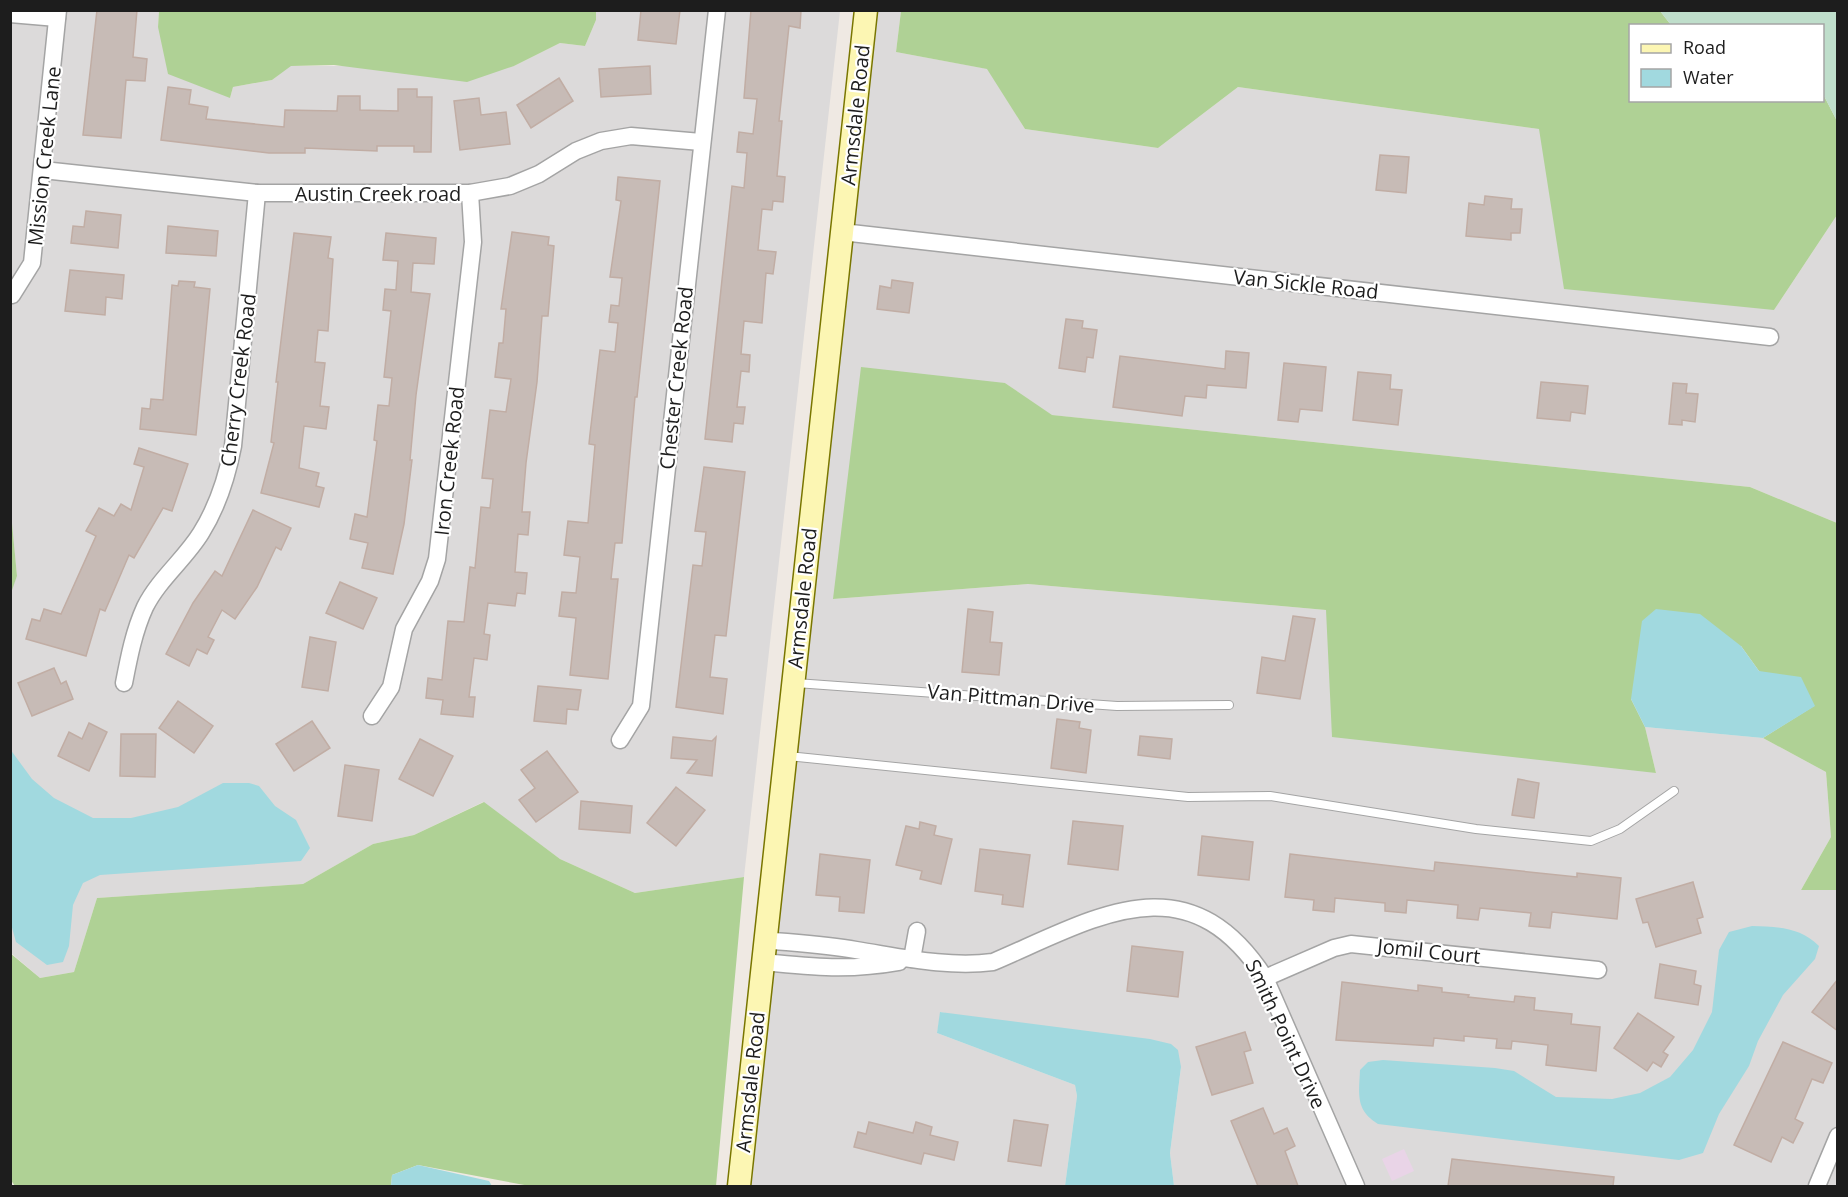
<svg xmlns="http://www.w3.org/2000/svg" width="1848" height="1197" viewBox="0 0 1848 1197" font-family="'Open Sans',sans-serif">
<style>
.residential{fill:#dcdada}
.industrial{fill:#e9d4e7}
.forest{fill:#afd195}
.wetland{fill:#bfdecb}
.water{fill:#a1d9df}
.building{fill:#c7bbb6;stroke:#c1ada4;stroke-width:1.5}
.lines{fill:none;stroke-linecap:round;stroke-linejoin:round}
.lane-casing{stroke:#a4a4a4;stroke-width:10}
.street-casing{stroke:#a4a4a4;stroke-width:19}
.secondary-casing{stroke:#797600;stroke-width:25}
.lane{stroke:#fff;stroke-width:8}
.street{stroke:#fff;stroke-width:16}
.secondary{stroke:#fcf6b3;stroke-width:22}
.labels{text-anchor:middle;dominant-baseline:central;stroke-width:4.5;stroke-linejoin:round;paint-order:stroke}
.street-label{font-size:20px;fill:#1d1d1d;stroke:#fff}
</style>
<rect width="100%" height="100%" fill="#efe9e3"/>
<g class="residential">
<polygon points="11,11 159,11 158,27 230,98 233,87 272,80 290,66 514,66 560,43 585,46 596,20 596,11 840,11 744,877 635,893 560,859 483,802 414,835 373,844 303,884 97,898 74,972 40,978 11,953 10,593 17,576 10,502"/>
<polygon points="874,11 901,11 896,52 988,69 1025,129 1158,148 1238,87 1539,129 1774,310 1837,215 1837,523 1750,487 1051,415 1005,383 833,599 1028,584 1326,610 1656,773 1645,727 1763,738 1826,772 1831,837 1801,890 1837,890 1837,1186 1174,1186 1170,1153 1181,1067 941,1012 937,1033 1075,1085 1077,1096 1065,1186 745,1186"/>
</g>
<polygon class="industrial" points="1404,1149 1414,1171 1392,1181 1382,1159"/>
<g class="forest">
<polygon points="159,11 159,10 596,11 596,20 585,46 560,43 514,66 467,82 334,65 291,66 272,80 233,87 230,98 168,74 158,27"/>
<polygon points="901,11 1660,11 1671,25 1630,26 1630,100 1822,100 1823,94 1837,121 1837,215 1774,310 1564,289 1539,129 1238,87 1158,148 1025,129 987,69 896,52"/>
<polygon points="861,367 1005,383 1052,415 1750,487 1837,523 1837,890 1801,890 1831,837 1826,772 1763,738 1814,706 1759,671 1741,646 1631,699 1645,727 1656,773 1332,737 1326,610 1028,584 833,599"/>
<polygon points="10,502 17,576 11,593 10,593"/>
<polygon points="484,802 560,859 635,893 744,877 716,1186 530,1186 418,1165 392,1175 391,1186 15,1186 10,1179 10,953 40,978 74,972 97,898 303,884 373,844 414,835"/>
</g>
<polygon class="wetland" points="1660,11 1837,11 1837,121 1823,94 1822,26 1671,25"/>
<g class="water">
<polygon points="1656,609 1700,614 1741,646 1759,671 1801,677 1815,706 1763,738 1645,727 1631,699 1642,621"/>
<polygon points="10,749 32,779 54,798 93,818 131,818 178,807 223,783 249,783 259,786 275,806 296,820 310,848 301,861 100,875 83,883 73,905 69,946 63,962 47,965 16,942 11,924"/>
<path d="M1752 926C1777 927 1800 927 1819 946L1815 959 1783 995 1758 1041 1749 1066 1719 1114 1703 1153 1679 1160 1378 1124C1355 1110 1359 1094 1360 1070L1368 1062 1383 1060 1495 1068 1514 1071 1556 1097 1612 1099 1640 1093 1670 1077 1693 1050 1712 1012 1719 950 1729 932Z"/>
<polygon points="940,1012 1150,1039 1171,1044 1178,1050 1181,1067 1170,1153 1174,1186 1065,1186 1077,1096 1075,1085 937,1033"/>
<polygon points="418,1165 489,1181 492,1186 391,1186 392,1175"/>
</g>
<g class="building">
<polygon points="97,10 137,10 133,57 147,59 145,81 126,80 121,138 83,135"/>
<polygon points="641,10 680,10 676,44 638,40"/>
<polygon points="751,10 801,10 800,28 789,26 779,121 782,121 777,176 785,177 783,202 773,201 772,210 762,209 758,250 776,252 773,274 766,273 762,323 744,321 741,354 750,355 749,372 741,371 737,407 745,407 743,424 734,423 732,442 705,439 732,186 744,188 747,153 737,152 739,132 753,134 757,99 744,98"/>
<polygon points="650,66 651,94 601,97 599,69"/>
<polygon points="559,78 573,101 531,128 517,105"/>
<polygon points="168,87 191,90 189,104 208,107 206,119 284,127 285,110 337,111 338,96 360,96 360,110 398,111 398,89 417,89 417,97 432,97 431,152 414,152 414,146 377,146 377,151 305,148 305,153 269,153 161,140"/>
<polygon points="479,98 481,115 506,112 510,144 460,150 454,101"/>
<polygon points="1380,155 1409,157 1406,193 1376,190"/>
<polygon points="618,177 660,181 637,397 635,397 622,543 615,543 611,579 618,579 608,679 570,675 576,618 559,616 562,592 576,593 580,557 564,555 568,521 588,523 595,445 589,444 590,434 600,350 615,352 618,323 609,322 611,305 619,306 622,278 610,277 621,201 616,200"/>
<polygon points="1485,196 1512,199 1511,209 1522,209 1520,233 1511,233 1511,240 1466,236 1469,203 1484,205"/>
<polygon points="86,211 121,215 118,248 71,243 73,226 84,227"/>
<polygon points="168,226 218,231 216,256 166,253"/>
<polygon points="512,232 549,237 548,245 554,246 548,316 542,316 537,382 526,463 522,512 530,512 528,535 518,534 515,572 527,573 525,594 517,593 515,606 488,603 484,634 490,635 487,660 474,658 469,697 475,697 473,717 441,714 443,700 426,698 428,678 442,680 448,621 464,622 470,567 475,568 481,507 490,508 493,479 482,478 490,410 506,412 511,379 495,377 499,343 503,343 506,309 501,309"/>
<polygon points="294,233 331,237 328,258 333,259 328,331 318,330 315,362 325,363 320,406 329,407 326,429 304,426 299,468 319,473 316,486 324,488 319,507 261,493 274,443 271,442 278,382 276,382"/>
<polygon points="386,233 436,238 434,264 413,263 411,292 430,294 416,395 410,460 412,460 404,524 393,574 362,568 368,543 350,539 355,514 367,517 377,441 374,440 378,405 389,406 392,378 384,377 391,311 383,310 385,289 396,290 398,261 383,260"/>
<polygon points="70,270 124,275 122,299 106,297 105,315 65,311"/>
<polygon points="892,280 913,283 909,313 877,309 880,286 891,288"/>
<polygon points="179,281 195,282 194,287 210,289 196,435 140,429 142,408 150,409 151,399 163,400 172,285 178,286"/>
<polygon points="1066,319 1083,321 1082,328 1097,330 1093,358 1087,357 1085,372 1059,368"/>
<polygon points="1226,351 1249,353 1246,388 1207,385 1206,398 1185,396 1182,416 1113,407 1120,356 1225,369"/>
<polygon points="1284,363 1326,367 1322,411 1300,409 1298,422 1278,420"/>
<polygon points="1358,372 1391,375 1390,389 1402,390 1398,425 1353,420"/>
<polygon points="1541,382 1588,386 1585,414 1571,412 1570,421 1537,418"/>
<polygon points="1673,383 1687,384 1686,393 1698,394 1695,422 1682,420 1682,425 1669,424"/>
<polygon points="139,448 188,464 172,511 163,508 134,558 129,555 105,611 100,609 86,656 26,639 32,619 40,621 44,609 61,614 96,536 86,531 99,508 114,516 121,504 131,510 144,467 134,464"/>
<polygon points="704,467 745,472 726,636 715,635 710,677 727,679 723,714 676,707 693,565 702,566 706,532 695,531"/>
<polygon points="253,510 291,528 281,550 276,547 257,587 235,619 222,610 208,637 214,640 207,654 197,649 189,666 166,654 193,603 215,571 222,576"/>
<polygon points="340,582 377,598 363,629 326,613"/>
<polygon points="968,609 993,612 990,642 1002,643 999,675 962,672"/>
<polygon points="1293,616 1315,619 1300,699 1257,693 1262,657 1285,661"/>
<polygon points="310,637 336,642 328,691 302,687"/>
<polygon points="54,668 61,684 66,681 73,699 32,716 18,683"/>
<polygon points="538,686 581,690 578,710 567,709 566,724 534,721"/>
<polygon points="178,701 213,726 194,753 159,728"/>
<polygon points="1057,719 1080,722 1079,728 1091,730 1086,773 1051,768"/>
<polygon points="312,721 330,748 294,771 276,744"/>
<polygon points="89,723 107,732 89,771 58,756 69,732 82,739"/>
<polygon points="121,734 156,734 155,777 120,776"/>
<polygon points="1140,736 1172,739 1170,759 1138,755"/>
<polygon points="673,737 712,741 716,737 712,776 687,773 697,760 671,758"/>
<polygon points="420,739 453,756 433,796 399,779"/>
<polygon points="547,751 578,792 536,822 519,800 535,788 521,770"/>
<polygon points="345,765 379,770 372,821 338,816"/>
<polygon points="1518,779 1539,783 1534,818 1512,815"/>
<polygon points="676,787 705,810 676,846 647,823"/>
<polygon points="581,801 632,806 630,833 579,829"/>
<polygon points="1073,821 1123,826 1118,870 1068,864"/>
<polygon points="920,822 936,826 934,835 952,839 941,884 920,879 922,871 896,865 906,826 919,829"/>
<polygon points="1202,836 1253,842 1249,880 1198,875"/>
<polygon points="980,849 1030,855 1023,907 1002,904 1003,895 975,891"/>
<polygon points="820,854 870,860 864,913 839,911 840,897 816,895"/>
<polygon points="1290,854 1434,871 1435,862 1577,877 1577,873 1621,878 1617,919 1552,912 1550,928 1529,926 1531,913 1480,908 1478,920 1457,918 1458,905 1407,900 1406,913 1385,911 1385,903 1335,898 1334,912 1313,910 1314,900 1285,897"/>
<polygon points="1693,882 1703,917 1697,919 1701,933 1656,947 1648,922 1643,923 1636,899"/>
<polygon points="1132,946 1183,952 1178,997 1127,991"/>
<polygon points="1660,964 1696,971 1694,984 1701,986 1698,1005 1655,998"/>
<polygon points="1838,979 1838,1031 1812,1012"/>
<polygon points="1342,982 1418,991 1418,985 1442,988 1442,992 1469,995 1468,997 1514,1002 1515,996 1535,998 1534,1010 1572,1014 1571,1024 1600,1027 1596,1071 1546,1065 1548,1045 1512,1041 1511,1049 1496,1048 1497,1039 1464,1036 1464,1041 1434,1038 1433,1046 1336,1040"/>
<polygon points="1638,1013 1674,1037 1663,1052 1668,1055 1661,1067 1653,1062 1647,1071 1614,1048"/>
<polygon points="1245,1032 1251,1050 1244,1052 1253,1083 1212,1095 1196,1047"/>
<polygon points="1783,1042 1832,1063 1823,1083 1812,1079 1795,1119 1803,1123 1793,1143 1782,1137 1771,1162 1734,1145"/>
<polygon points="1263,1108 1274,1134 1287,1128 1295,1146 1285,1151 1298,1186 1258,1186 1231,1121"/>
<polygon points="1014,1120 1048,1125 1041,1166 1008,1161"/>
<polygon points="869,1122 913,1133 916,1122 932,1127 930,1135 958,1142 954,1160 924,1153 921,1164 854,1147 858,1132 866,1134"/>
<polygon points="1452,1159 1614,1177 1613,1186 1448,1186"/>
</g>
<g class="lines">
<defs>
<g id="lane">
<polyline points="796,683 1117,706 1229,705"/>
<polyline points="788,756 1188,797 1270,796 1476,829 1591,841 1620,829 1674,791"/>
</g>
<g id="street">
<polyline points="10,14 57,18"/>
<polyline points="43,170 257,193 470,193 510,186 539,174 576,151 601,141 631,136 701,142"/>
<polyline points="842,232 1770,337"/>
<polyline points="12,295 32,263 58,10"/>
<path d="M124 683C129 657 134 631 145 607 159 579 185 559 201 533 218 506 227 477 233 446L257 193"/>
<polyline points="372,716 391,687 404,629 430,581 437,559 473,242 470,193"/>
<polyline points="620,740 641,706 717,10"/>
<path d="M764 940C795 943 826 945 856 950 901 957 948 968 993 962 1096 918 1187 858 1265 978L1356 1186"/>
<polyline points="912,959 917,931"/>
<path d="M762 962C812 967 849 971 899 962"/>
<polyline points="1265,978 1334,948 1351,944 1598,970"/>
<polyline points="1817,1186 1838,1136"/>
</g>
<polyline id="secondary" points="739,1186 866,10"/>
</defs>
<use href="#lane" class="lane-casing"/>
<use href="#street" class="street-casing"/>
<use href="#secondary" class="secondary-casing"/>
<use href="#lane" class="lane"/>
<use href="#street" class="street"/>
<use href="#secondary" class="secondary"/>
</g>
<g class="labels">
<g class="street-label">
<text transform="translate(855 115) rotate(-84)">Armsdale Road</text>
<text transform="translate(44 156) rotate(-84)">Mission Creek Lane</text>
<text x="378" y="193">Austin Creek road</text>
<text transform="translate(1306 284) rotate(6)">Van Sickle Road</text>
<text transform="translate(676 378) rotate(-84)">Chester Creek Road</text>
<text transform="translate(238 380) rotate(-83)">Cherry Creek Road</text>
<text transform="translate(449 461) rotate(-84)">Iron Creek Road</text>
<text transform="translate(802 598) rotate(-84)">Armsdale Road</text>
<text transform="translate(1011 698) rotate(5)">Van Pittman Drive</text>
<text transform="translate(1429 951) rotate(6)">Jomil Court</text>
<text transform="translate(1286 1034) rotate(65)">Smith Point Drive</text>
<text transform="translate(750 1082) rotate(-84)">Armsdale Road</text>
</g>
</g>
<rect width="1848" height="1197" fill="none" stroke="#1d1d1d" stroke-width="24"/>
<rect x="1629" y="24" width="195" height="78" fill="#ffffff" stroke="#a5a5a5" stroke-width="1.5"/>
<rect x="1641" y="44" width="30" height="9" fill="#fcf6b3" stroke="#a5a5a5" stroke-width="1.5"/>
<text x="1683" y="54" font-size="18" fill="#1d1d1d">Road</text>
<rect x="1641" y="69" width="30" height="18" fill="#a1d9df" stroke="#a5a5a5" stroke-width="1.5"/>
<text x="1683" y="84" font-size="18" fill="#1d1d1d">Water</text>
</svg>
